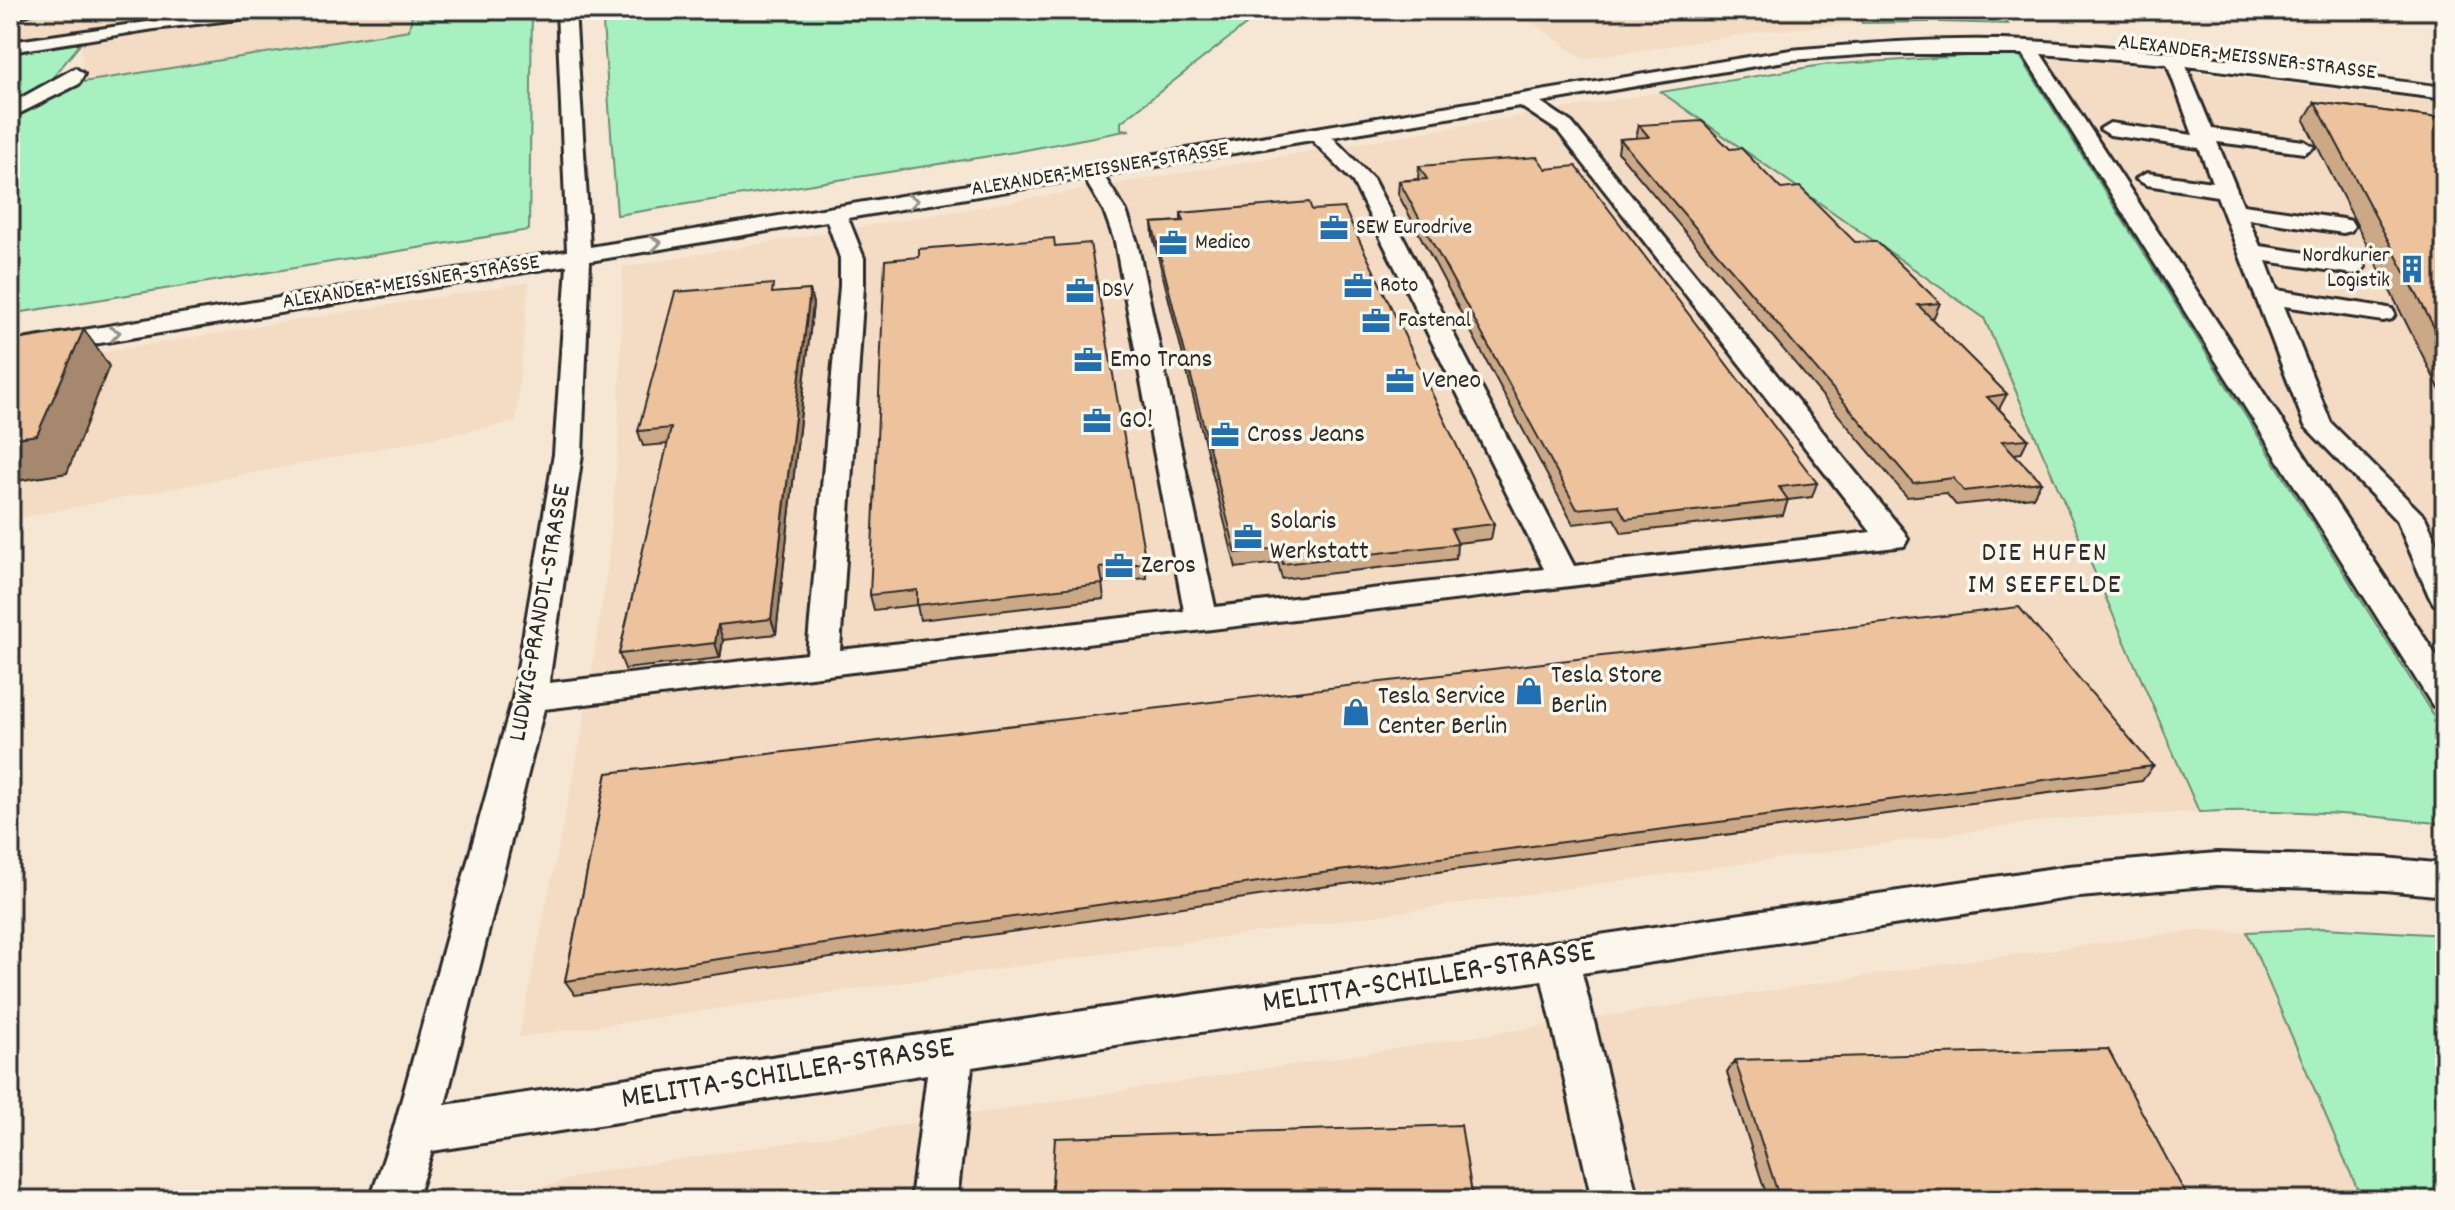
<svg xmlns="http://www.w3.org/2000/svg" width="2455" height="1210" viewBox="0 0 2455 1210" font-family="Dekko,sans-serif">
<style>
.built{fill:#f3dcc3}
.green{fill:#a7f1c0;stroke:#698e76;stroke-width:2}
.lines{fill:none;stroke-linecap:round;stroke-linejoin:round}
.minor-casing{stroke:#2b2b2b;stroke-width:6}
.minor{fill:#fbf7ec;fill-rule:evenodd}
.wall{fill:#cba886;stroke:#2b2b2b;stroke-width:2}
.shaded-wall{fill:#a5886d;stroke:#2b2b2b;stroke-width:2}
.building{fill:#ecc39c;stroke:#2b2b2b;stroke-width:2}
.oneway{stroke:#93918c}
.labels{text-anchor:middle;dominant-baseline:central;stroke-width:7;stroke-linejoin:round;paint-order:stroke}
.far-street-label{font-size:22px;fill:#2b2b2b;stroke:#fbf7ec}
.far-poi-label{font-size:22px;fill:#2b2b2b;stroke:#fbf7ec;text-anchor:start}
.poi-label{font-size:26px;fill:#2b2b2b;stroke:#fbf7ec;text-anchor:start}
.street-label{font-size:26px;fill:#2b2b2b;stroke:#fbf7ec}
.neighbourhood-label{font-size:28px;letter-spacing:2px;fill:#2b2b2b;stroke:#fbf7ec}
.near-street-label{font-size:32px;fill:#2b2b2b;stroke:#fbf7ec}
</style>
<rect width="100%" height="100%" fill="#f6e7d4"/>
<filter id="ink" filterUnits="userSpaceOnUse"><feTurbulence type="fractalNoise" baseFrequency=".0125" numOctaves="2"/><feDisplacementMap in="SourceGraphic" scale="16" xChannelSelector="R" yChannelSelector="G"/><feConvolveMatrix kernelMatrix="1 2 1 2 8 2 1 2 1" color-interpolation-filters="sRGB"/></filter>
<g filter="url(#ink)">
<g class="built">
<polygon points="10,10 413,10 409,30 83,82 81,43 10,52"/>
<polygon points="1515,10 1856,10 1862,23 1765,31 1583,59"/>
<polygon points="2020,56 2161,68 2445,103 2445,734"/>
<polygon points="1661,92 1984,318 2199,812 2058,819 519,1037 582,732 607,570 618,447 623,267"/>
<polygon points="529,282 516,422 10,520 10,367"/>
<polygon points="2199,930 2247,932 2362,1200 508,1200 510,1196 591,1173 1943,964"/>
</g>
<g class="green">
<polygon points="413,10 532,10 529,230 10,314 12,119 83,82 409,30"/>
<polygon points="602,10 1265,10 1121,122 1121,129 1130,130 1015,152 617,215"/>
<polygon points="1856,10 1998,10 2008,24 1940,22 1937,17 1929,17 1929,22 1862,23"/>
<polygon points="81,43 47,85 10,102 10,52"/>
<path d="M1984 55 2020 56 2445 734V824C2363 814 2281 808 2199 812L1984 318 1661 92 1822 65Z"/>
<polygon points="2325,928 2445,935 2445,1200 2362,1200 2247,932"/>
</g>
<g class="lines">
<defs>
<g id="minor">
<polygon points="229,10 283,10 274,15 154,29 10,52 10,42"/>
<path d="M557 10H575L590 247 1791 50C1869 43 1950 37 2028 41 2167 48 2306 70 2445 87V99L2186 66 2212 129 2304 141 2314 147 2304 153 2217 142 2243 205 2343 219 2351 221 2354 226 2351 231 2343 233 2248 219 2260 246 2353 260 2361 262 2365 267 2361 272 2353 274 2266 261 2277 290 2383 307 2392 309 2395 314 2392 319 2383 321 2284 306 2331 423 2425 517 2445 561V607L2434 604 2429 596 2397 521 2305 426 2217 196 2147 185 2136 179 2147 173 2212 182 2199 148 2110 135 2100 129 2110 123 2193 135 2167 64 2041 54 2445 669V710L2433 706 2023 54H1874L1791 60 1541 102 1572 123 1904 532 1908 539 1904 546 544 709 445 1105 2068 866 2217 853 2385 858 2445 864V896L2385 890 2217 885 2068 898 1582 973 1638 1200H1592L1542 980 972 1067 957 1200H911L927 1074 432 1151 416 1200H370L393 1131 513 698 554 454 567 265 10 358V342L567 251ZM1520 106 1558 131 1871 532 1574 566 1373 179 1332 137ZM1312 140 1353 182 1544 569 1215 607 1137 242 1126 211 1103 175ZM1084 178 1104 211 1115 242 1184 611 840 650 864 286V258L848 218ZM827 221 840 258V286L807 654 549 683 582 454 590 261Z"/>
<polygon points="75,68 84,74 79,84 10,118 10,104"/>
</g>
</defs>
<use href="#minor" class="minor-casing"/>
<use href="#minor" class="minor"/>
</g>
<g class="wall">
<polygon points="2315,102 2445,119 2445,400 2304,120"/>
<polygon points="1639,125 1730,149 1781,189 1940,303 1934,317 1930,318 2007,394 1999,409 2028,439 2021,453 2014,454 2041,482 2033,497 1956,505 1946,493 1907,497 1618,152 1620,139 1636,138"/>
<polygon points="1419,166 1546,169 1817,483 1812,497 1788,500 1783,515 1622,533 1614,519 1573,524 1398,194 1399,181 1418,179"/>
<polygon points="1312,210 1494,524 1491,539 1457,543 1456,559 1282,579 1278,563 1236,568 1153,236 1152,223 1181,221 1181,213"/>
<polygon points="1055,246 1146,563 1147,578 1102,582 1104,599 920,620 917,605 874,610 870,595 919,257"/>
<polygon points="810,290 813,304 776,634 723,640 720,658 625,669 619,654 668,444 643,446 638,431 776,293"/>
<polygon points="2153,766 2142,781 1314,888 575,995 565,981 607,773"/>
<polygon points="1735,1060 2189,1200 1768,1200 1727,1073"/>
</g>
<g class="shaded-wall">
<polygon points="12,10 47,10 10,22 10,11"/>
<polygon points="810,290 813,304 776,634 771,619"/>
<polygon points="84,329 109,366 67,473 10,482 10,439"/>
<polygon points="718,625 723,640 720,658 715,643"/>
</g>
<g class="building">
<polygon points="2315,102 2445,119 2445,348"/>
<polygon points="1702,121 1730,149 1741,148 1781,189 1800,187 1855,242 1876,241 1940,303 1918,305 2007,394 1987,397 2028,439 2002,441 2041,482 1964,491 1953,478 1913,483 1620,139 1649,137 1639,125"/>
<polygon points="1537,157 1546,169 1576,166 1817,483 1779,487 1788,500 1626,519 1618,505 1577,509 1399,181 1427,179 1419,166"/>
<polygon points="1309,202 1312,210 1344,208 1494,524 1451,529 1458,544 1283,564 1279,548 1236,553 1152,223 1184,221 1181,213"/>
<polygon points="1054,238 1055,246 1090,243 1146,563 1100,568 1103,584 917,605 917,590 870,595 885,260 919,257 919,249"/>
<polygon points="773,284 772,293 810,290 771,619 718,625 715,643 619,654 671,428 638,431 675,292"/>
<polygon points="84,329 37,435 10,439 10,341"/>
<polygon points="2019,607 2153,766 1315,874 565,981 607,773"/>
<polygon points="2108,1049 2189,1200 1780,1200 1735,1060"/>
<polygon points="1461,1125 1473,1200 1051,1200 1055,1138"/>
</g>
<defs><path id="oneway-chevron" d="M-2-3.5L2.5 0L-2 3.5" fill="none" stroke-width="1.6" stroke-linecap="round" stroke-linejoin="round" transform="scale(2)"/></defs>
<g class="oneway">
<use href="#oneway-chevron" transform="translate(913 201) rotate(-9)"/>
<use href="#oneway-chevron" transform="translate(656 243) rotate(-9)"/>
<use href="#oneway-chevron" transform="translate(115 333) rotate(-9)"/>
</g>
</g>
<defs>
<symbol id="office-bare" viewBox="-9 -9 18 18"><path d="M-6-3h4V-5.5h4V-3h4V5H-6ZM-1-4.5V-3h2v-1.5ZM-6 0V1H6V0Z" fill="#1f6fb2" stroke="#fbf7ec" stroke-width="2.5" paint-order="stroke"/></symbol>
<symbol id="building-bare" viewBox="-9 -9 18 18"><path d="M-4-6H4V6H1V3H-1V6H-4ZM-2.5-4.3h1.7v1.8h-1.7ZM.8-4.3h1.7v1.8H.8ZM-2.5-1h1.7V.8h-1.7ZM.8-1h1.7V.8H.8Z" fill="#1f6fb2" stroke="#fbf7ec" stroke-width="2.5" paint-order="stroke"/></symbol>
<symbol id="shop-bare" viewBox="-9 -9 18 18"><path d="M-5-2.5h2.3a2.7 3.5 0 0 1 5.4 0H5L5.5 6h-11ZM-1.5-2.5h3a1.5 2.3 0 0 0-3 0Z" fill="#1f6fb2" stroke="#fbf7ec" stroke-width="2.5" paint-order="stroke"/></symbol>
</defs>
<g fill-rule="evenodd">
<use href="#office-bare" x="1314" y="208" width="40" height="40"/>
<use href="#office-bare" x="1153" y="223" width="40" height="40"/>
<use href="#building-bare" x="2392" y="249" width="40" height="40"/>
<use href="#office-bare" x="1338" y="266" width="40" height="40"/>
<use href="#office-bare" x="1060" y="271" width="40" height="40"/>
<use href="#office-bare" x="1356" y="301" width="40" height="40"/>
<use href="#office-bare" x="1068" y="340" width="40" height="40"/>
<use href="#office-bare" x="1380" y="361" width="40" height="40"/>
<use href="#office-bare" x="1077" y="401" width="40" height="40"/>
<use href="#office-bare" x="1205" y="415" width="40" height="40"/>
<use href="#office-bare" x="1228" y="517" width="40" height="40"/>
<use href="#office-bare" x="1099" y="546" width="40" height="40"/>
<use href="#shop-bare" x="1509" y="671" width="40" height="40"/>
<use href="#shop-bare" x="1336" y="692" width="40" height="40"/>
</g>
<g class="labels">
<g class="far-street-label">
<text transform="translate(2247 58) rotate(7)">ALEXANDER-MEISSNER-STRASSE</text>
<text transform="translate(1100 170) rotate(-9)">ALEXANDER-MEISSNER-STRASSE</text>
<text transform="translate(411 283) rotate(-9)">ALEXANDER-MEISSNER-STRASSE</text>
</g>
<g class="far-poi-label">
<text x="1356" y="228">SEW Eurodrive</text>
<text x="1195" y="243">Medico</text>
<text x="2390" y="256" text-anchor="end">Nordkurier<tspan x="2390" dy="25">Logistik</tspan></text>
<text x="1380" y="286">Roto</text>
<text x="1102" y="291">DSV</text>
<text x="1398" y="321">Fastenal</text>
</g>
<g class="poi-label">
<text x="1110" y="360">Emo Trans</text>
<text x="1422" y="381">Veneo</text>
<text x="1119" y="421">GO!</text>
<text x="1247" y="435">Cross Jeans</text>
<text x="1270" y="522">Solaris<tspan x="1270" dy="30">Werkstatt</tspan></text>
<text x="1141" y="566">Zeros</text>
<text x="1551" y="676">Tesla Store<tspan x="1551" dy="30">Berlin</tspan></text>
<text x="1378" y="697">Tesla Service<tspan x="1378" dy="30">Center Berlin</tspan></text>
</g>
<g class="street-label">
<text transform="translate(541 613) rotate(-80)">LUDWIG-PRANDTL-STRASSE</text>
</g>
<g class="neighbourhood-label">
<text x="2045" y="555">DIE HUFEN<tspan x="2045" dy="32">IM SEEFELDE</tspan></text>
</g>
<g class="near-street-label">
<text transform="translate(1429 979) rotate(-9)">MELITTA-SCHILLER-STRASSE</text>
<text transform="translate(788 1075) rotate(-9)">MELITTA-SCHILLER-STRASSE</text>
</g>
</g>
<rect width="2455" height="1210" fill="none" stroke="#fbf7ec" stroke-width="40"/>
<rect x="20" y="20" width="2415" height="1170" fill="none" stroke="#2b2b2b" stroke-width="3" filter="url(#ink)"/>
</svg>
